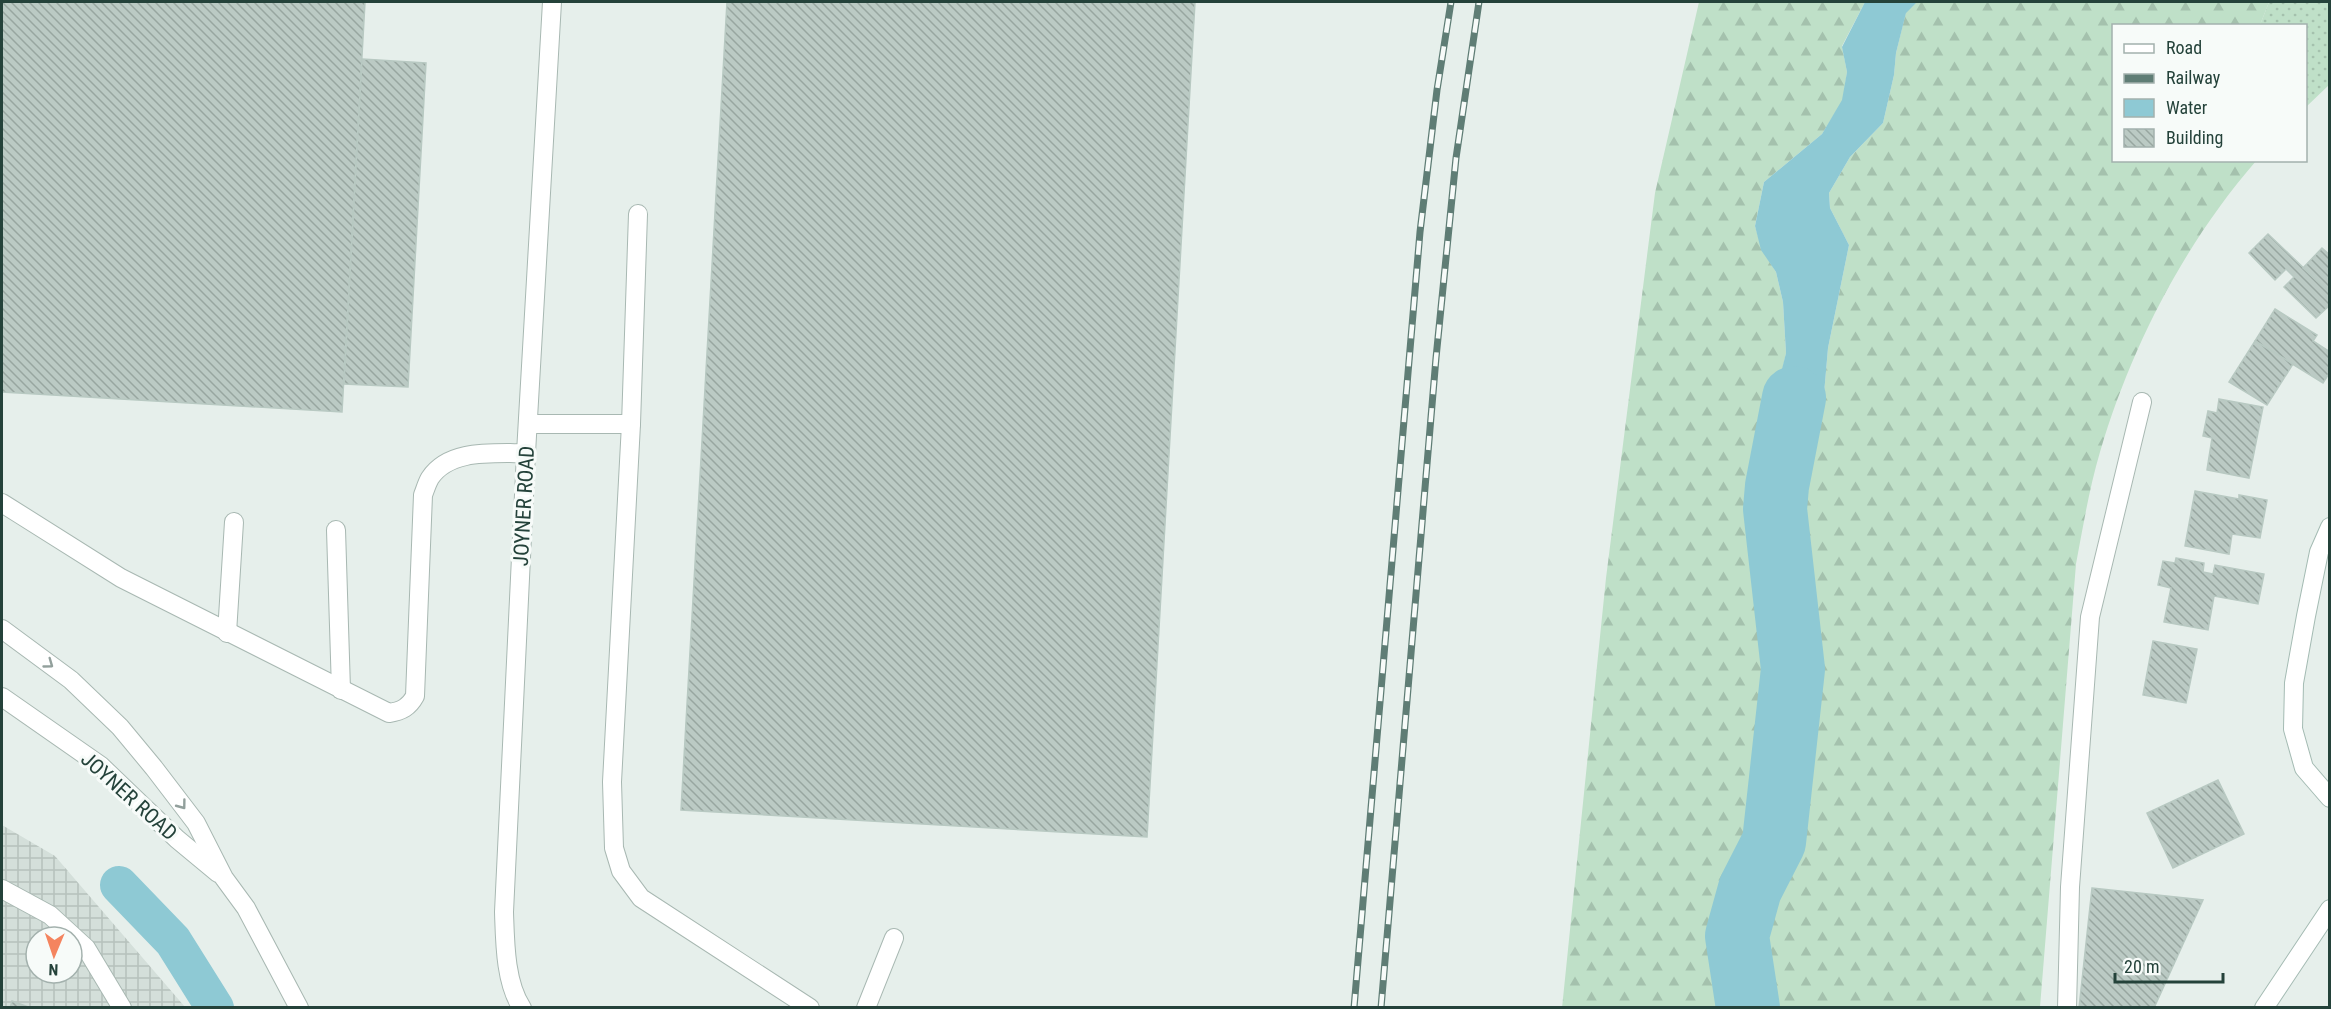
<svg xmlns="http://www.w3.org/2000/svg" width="2331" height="1009" viewBox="0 0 2331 1009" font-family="'Roboto Condensed',sans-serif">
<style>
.industrial{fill:url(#industrial-grid);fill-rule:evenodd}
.grass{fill:url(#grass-dots)}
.forest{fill:url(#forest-firs)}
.water{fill:#8ec9d4}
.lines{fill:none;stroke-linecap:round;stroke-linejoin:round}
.canal{stroke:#8ec9d4;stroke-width:38}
.river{stroke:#8ec9d4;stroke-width:64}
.building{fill:url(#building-back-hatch);stroke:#b8c9c2;stroke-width:1.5}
.lane-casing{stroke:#a8b8b2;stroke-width:20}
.street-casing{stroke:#a8b8b2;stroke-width:20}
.secondary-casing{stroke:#a4bbb3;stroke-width:20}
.lane{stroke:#fff;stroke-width:18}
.street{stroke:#fff;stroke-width:18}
.secondary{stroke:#fff;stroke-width:18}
.rail-casing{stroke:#5f7d75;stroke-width:7}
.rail{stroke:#f7fbf9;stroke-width:4.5;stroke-dasharray:14;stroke-linecap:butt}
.oneway{stroke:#92a09c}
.labels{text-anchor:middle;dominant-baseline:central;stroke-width:6;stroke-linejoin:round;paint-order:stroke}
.street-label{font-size:21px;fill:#24423a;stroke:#f7fbf9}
</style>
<defs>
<pattern id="industrial-grid" width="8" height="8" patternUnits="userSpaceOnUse" patternTransform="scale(1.5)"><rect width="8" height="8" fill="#d4dfda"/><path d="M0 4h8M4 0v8" fill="none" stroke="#b6c1bc"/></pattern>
<pattern id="grass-dots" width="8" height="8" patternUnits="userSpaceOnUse" patternTransform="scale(1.5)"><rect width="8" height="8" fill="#bfe0c8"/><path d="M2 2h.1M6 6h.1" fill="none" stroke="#a4c1ad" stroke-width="1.8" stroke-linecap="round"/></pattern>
<pattern id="forest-firs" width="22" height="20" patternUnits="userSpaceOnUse" patternTransform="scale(1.5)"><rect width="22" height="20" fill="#bfe0c8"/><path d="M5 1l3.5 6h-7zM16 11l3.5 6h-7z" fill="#a4c1ad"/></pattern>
<pattern id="building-back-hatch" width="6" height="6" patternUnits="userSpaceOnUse" patternTransform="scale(1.5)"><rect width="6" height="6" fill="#bbcac4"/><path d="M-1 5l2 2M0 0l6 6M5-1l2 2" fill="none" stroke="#98a6a0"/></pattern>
</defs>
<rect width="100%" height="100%" fill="#e6efeb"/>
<path class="industrial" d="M2 825 55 856 185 1007H2ZM36 937H72V973H36Z"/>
<polygon class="grass" points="2269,2 2329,2 2329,85 2306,107 2306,26 2260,25"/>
<path class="forest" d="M1699 2H1865L1842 46 1847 72 1843 100 1822 134 1764 182 1755 226 1762 250 1776 272 1783 302 1786 353 1776 399 1824 394 1828 348 1849 245 1830 208 1829 193 1850 157 1883 123 1894 75 1896 53 1906 12 1917 2H2269L2260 25 2114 26V160L2256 161C2184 244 2131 347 2100 452 2089 489 2083 527 2076 564L2040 1007 1562 1008 1606 578 1655 193Z"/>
<polygon class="water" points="1865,2 1917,2 1906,13 1896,53 1894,75 1883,123 1850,157 1829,193 1830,208 1849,245 1828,348 1824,394 1801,459 1777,486 1760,457 1786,353 1783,302 1776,272 1761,250 1755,226 1764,182 1822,134 1842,100 1847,72 1842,47"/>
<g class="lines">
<polyline class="canal" points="119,885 173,941 215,1008"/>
<polyline class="river" points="1748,1008 1737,936 1750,889 1774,842 1793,669 1775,509 1777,486 1794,398"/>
</g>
<g class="building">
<polygon points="2,2 365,2 342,412 2,392"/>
<polygon points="727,2 1195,2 1147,837 681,810"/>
<polygon points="362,59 426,63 408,387 344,384"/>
<polygon points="2268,234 2330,293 2330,305 2316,318 2284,287 2294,277 2286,269 2275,280 2249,253"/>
<polygon points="2322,248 2330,255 2330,293 2303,268"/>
<polygon points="2275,309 2317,335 2313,341 2330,352 2330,372 2323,383 2255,341"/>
<polygon points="2255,341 2293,364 2267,405 2229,382"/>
<polygon points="2219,399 2263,407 2249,478 2207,470 2212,438 2203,436 2208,411 2217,413"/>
<polygon points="2195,491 2239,499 2239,495 2267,500 2260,538 2232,534 2229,554 2185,546"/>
<polygon points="2176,558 2204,563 2203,572 2213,574 2215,565 2264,574 2258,604 2214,596 2208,630 2164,622 2171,588 2158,585 2163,561 2175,563"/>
<polygon points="2153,641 2197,649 2186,703 2143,695"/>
<polygon points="2218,780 2244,834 2173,868 2147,813"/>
<polygon points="2092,888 2203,900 2154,1008 2079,1008"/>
<polygon points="12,1001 31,1008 10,1008"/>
</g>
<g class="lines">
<defs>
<g id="lane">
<polyline points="638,214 631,424 612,782 614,848 621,871 641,898 810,1008"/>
<polyline points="529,424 631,424"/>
<path d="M2 503 121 578 389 713C402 711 409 707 415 696L423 495C425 490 427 483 430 478 450 448 495 454 526 453"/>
<polyline points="336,530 341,690"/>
<polyline points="227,633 234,522"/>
<polyline points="2,889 50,915 86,948 122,1008"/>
<path d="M522 1008C505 983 505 941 504 912L526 453 552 2"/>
<polyline points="866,1008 894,938"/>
<polyline points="2067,1008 2070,887 2090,617 2142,402"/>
</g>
<g id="street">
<polyline points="2,629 71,680 120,727 154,768 196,823 224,878 246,908 299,1008"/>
<polyline points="2,697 101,766 177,839 218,873"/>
</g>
<g id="secondary">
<polyline points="2330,527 2319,552 2306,616 2294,683 2293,729 2304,768 2330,798"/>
<polyline points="2264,1008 2330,909"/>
</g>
</defs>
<use href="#lane" class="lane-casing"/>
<use href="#street" class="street-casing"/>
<use href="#secondary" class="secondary-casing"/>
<use href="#lane" class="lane"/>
<use href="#street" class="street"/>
<use href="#secondary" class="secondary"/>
<defs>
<g id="rail">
<polyline points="1354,1008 1420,232 1437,90 1451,2"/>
<polyline points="1381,1008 1436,358 1456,158 1479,2"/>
</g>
</defs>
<use href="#rail" class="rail-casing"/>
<use href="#rail" class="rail"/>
</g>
<defs><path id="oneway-chevron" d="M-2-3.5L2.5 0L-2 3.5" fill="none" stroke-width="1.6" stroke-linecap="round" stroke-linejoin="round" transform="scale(1.5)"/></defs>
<g class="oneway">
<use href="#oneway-chevron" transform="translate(49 664) rotate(36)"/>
<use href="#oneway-chevron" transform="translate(182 805) rotate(53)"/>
</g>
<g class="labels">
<g class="street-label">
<text transform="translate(524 506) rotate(-87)">JOYNER ROAD</text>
<text transform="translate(129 796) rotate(42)">JOYNER ROAD</text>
</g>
</g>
<rect width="2331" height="1009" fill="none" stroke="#24423a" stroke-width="6"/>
<rect x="2112" y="24" width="195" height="138" fill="#f7fbf9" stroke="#a3b1ad" stroke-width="1.5"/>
<rect x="2124" y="44" width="30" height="9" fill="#ffffff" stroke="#a3b1ad" stroke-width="1.5"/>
<text x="2166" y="54" font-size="18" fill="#24423a">Road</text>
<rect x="2124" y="74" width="30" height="9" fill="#5f7d75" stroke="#a3b1ad" stroke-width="1.5"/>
<text x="2166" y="84" font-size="18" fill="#24423a">Railway</text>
<rect x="2124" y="99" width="30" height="18" fill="#8ec9d4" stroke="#a3b1ad" stroke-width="1.5"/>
<text x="2166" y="114" font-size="18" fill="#24423a">Water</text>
<rect x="2124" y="129" width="30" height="18" fill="url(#building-back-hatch)" stroke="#a3b1ad" stroke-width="1.5"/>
<text x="2166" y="144" font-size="18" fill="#24423a">Building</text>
<g transform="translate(54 955) rotate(182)"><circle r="28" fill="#f7fbf9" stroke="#a3b1ad" stroke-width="1.5"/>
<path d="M0-4.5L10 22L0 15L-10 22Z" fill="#f4845f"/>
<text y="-9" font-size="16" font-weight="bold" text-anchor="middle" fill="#24423a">N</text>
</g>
<path d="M2115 973v9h108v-9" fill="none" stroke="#24423a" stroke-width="3"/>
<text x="2124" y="973" font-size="18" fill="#24423a" stroke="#f7fbf9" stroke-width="4.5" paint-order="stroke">20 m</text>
</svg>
